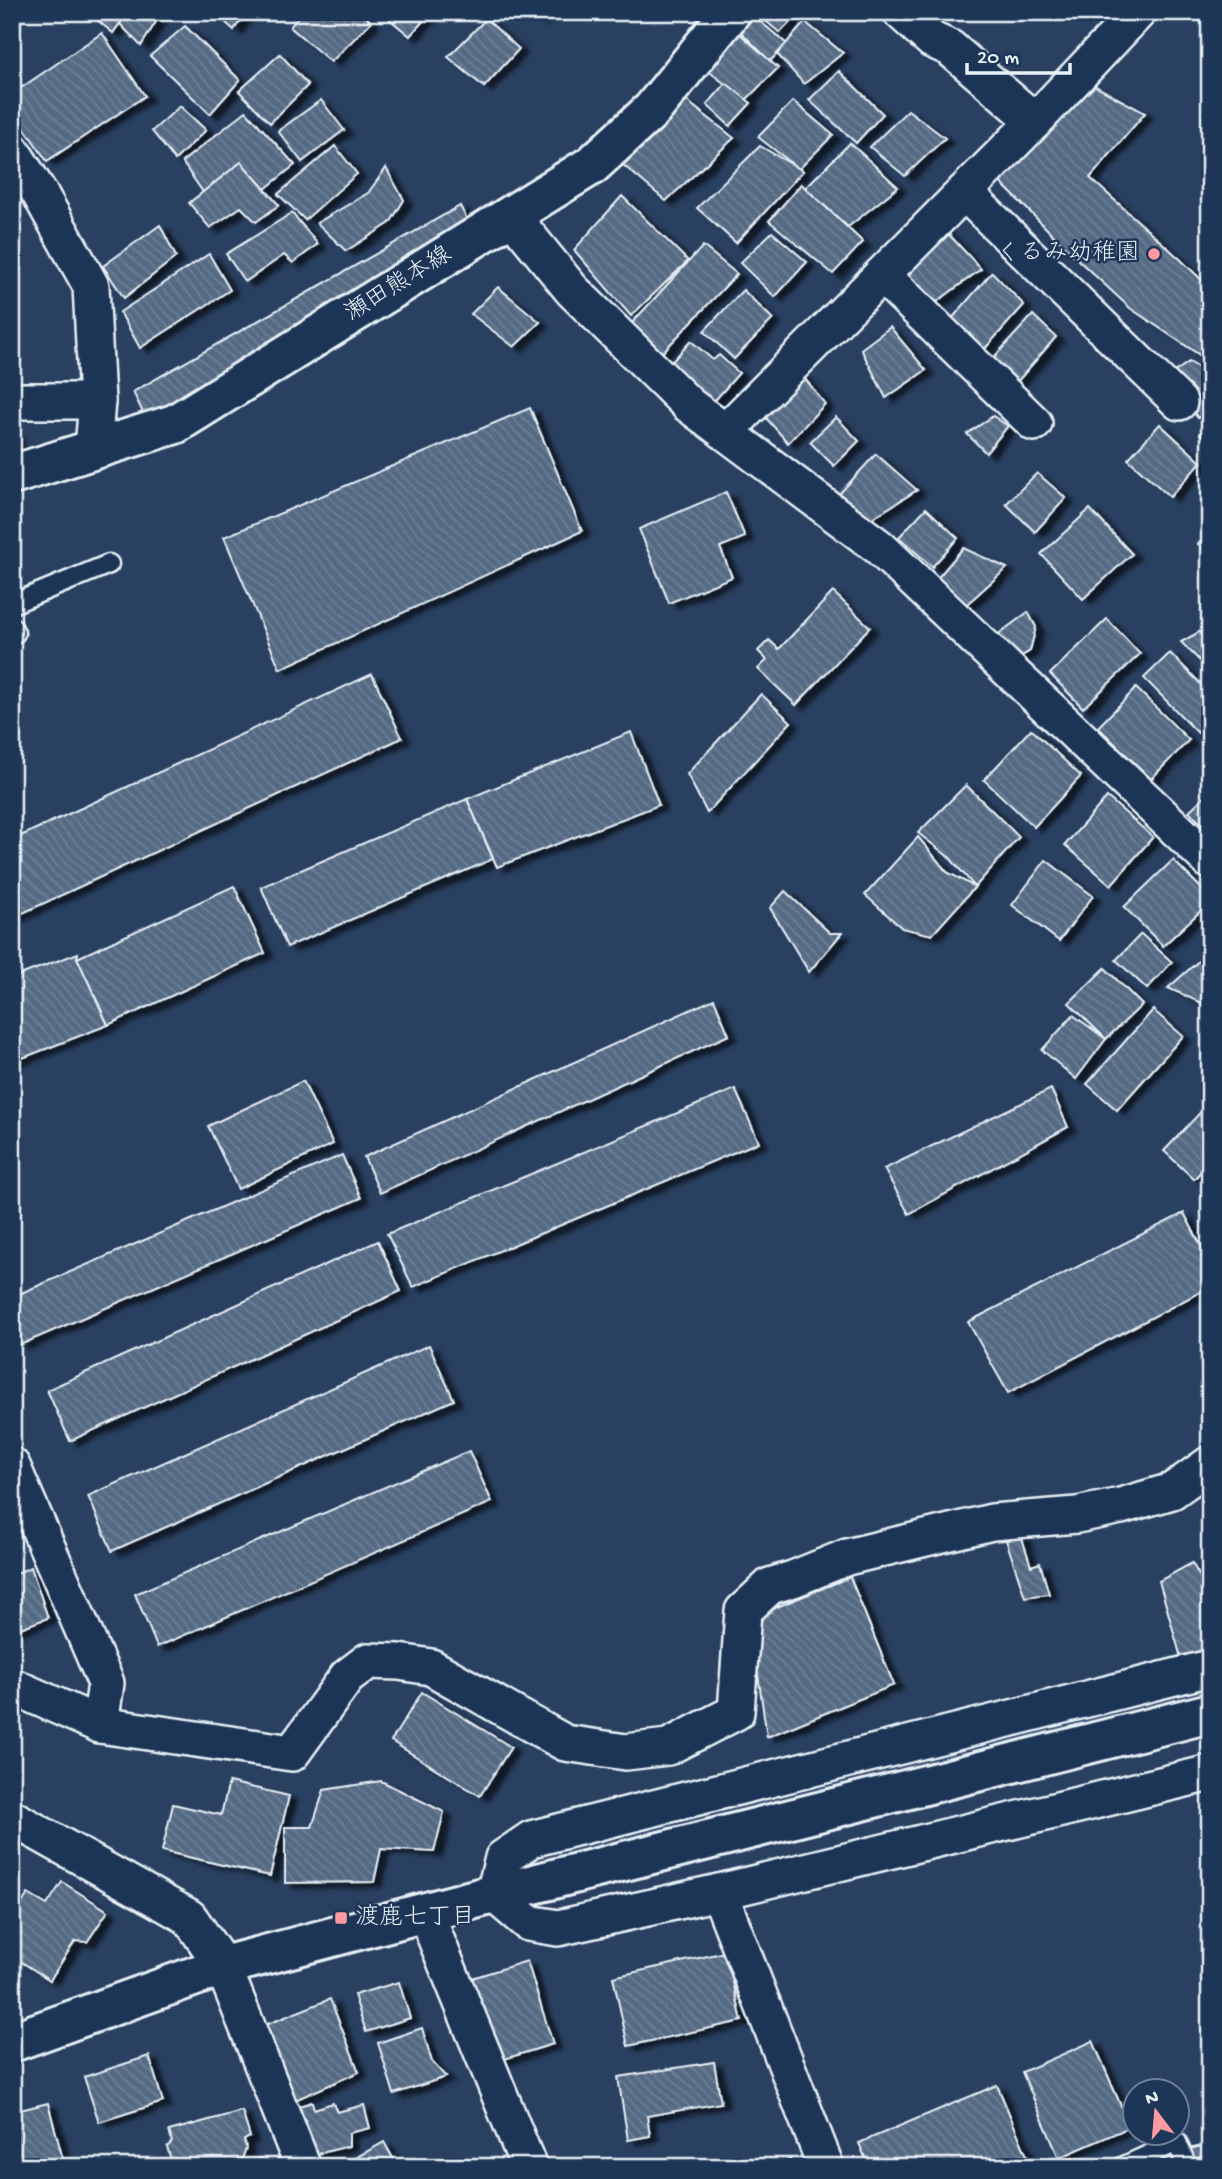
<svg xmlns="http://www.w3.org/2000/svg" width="1222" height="2179" viewBox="0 0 1222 2179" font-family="'Gochi Hand','Klee One',sans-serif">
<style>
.building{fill:url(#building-back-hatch);stroke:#e8f1f8;stroke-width:2;filter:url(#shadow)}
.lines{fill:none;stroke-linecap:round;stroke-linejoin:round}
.service-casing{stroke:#e8f1f8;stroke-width:23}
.minor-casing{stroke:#e8f1f8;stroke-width:40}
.tertiary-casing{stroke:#e8f1f8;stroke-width:44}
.secondary-casing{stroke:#e8f1f8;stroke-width:44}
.service{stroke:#1d3557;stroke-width:18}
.minor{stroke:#1d3557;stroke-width:35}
.tertiary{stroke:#1d3557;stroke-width:38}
.secondary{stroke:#1d3557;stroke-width:38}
.poi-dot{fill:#ff9aa2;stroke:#1d3557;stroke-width:2.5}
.labels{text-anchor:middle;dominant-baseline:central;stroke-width:5;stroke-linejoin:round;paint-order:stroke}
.poi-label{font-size:24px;fill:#e8f1f8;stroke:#1d3557;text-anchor:end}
.street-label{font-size:24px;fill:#e8f1f8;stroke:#1d3557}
</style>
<defs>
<pattern id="building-back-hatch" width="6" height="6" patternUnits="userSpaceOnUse" patternTransform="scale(1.75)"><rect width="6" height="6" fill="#556a83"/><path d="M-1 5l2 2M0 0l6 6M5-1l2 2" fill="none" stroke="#6d8095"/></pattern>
<filter id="shadow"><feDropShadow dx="8" dy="4.5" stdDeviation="2" flood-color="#0009"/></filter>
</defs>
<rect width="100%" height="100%" fill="#294061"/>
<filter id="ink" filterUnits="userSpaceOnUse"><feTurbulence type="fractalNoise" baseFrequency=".0143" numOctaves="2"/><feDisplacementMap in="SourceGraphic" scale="14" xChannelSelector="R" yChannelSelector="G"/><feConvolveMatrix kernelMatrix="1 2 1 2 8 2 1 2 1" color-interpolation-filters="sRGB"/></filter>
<g filter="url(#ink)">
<g class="building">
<polygon points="93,12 128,12 113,33 91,15"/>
<polygon points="128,12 162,12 141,46 120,24"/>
<polygon points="214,12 246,12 234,30"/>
<polygon points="302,12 362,12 371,22 331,62 290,27"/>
<polygon points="381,12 431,12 410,36"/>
<polygon points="530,12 546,12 539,20"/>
<polygon points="749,12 787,44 770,61 733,24"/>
<polygon points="755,12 800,12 780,33"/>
<polygon points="486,19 519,49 484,87 448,57"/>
<polygon points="805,22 843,53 804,84 777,54"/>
<polygon points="185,26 240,80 210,114 150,56"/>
<polygon points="737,31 778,68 746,100 703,67"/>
<polygon points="102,33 145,96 47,161 12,110 12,94"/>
<polygon points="280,54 308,85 270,123 239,91"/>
<polygon points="839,71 883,114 856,143 809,100"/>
<polygon points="726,83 751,103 730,126 707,105"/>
<polygon points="1095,86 1145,113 1090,178 1179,258 1210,288 1210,362 1130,308 1077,259 995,177"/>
<polygon points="321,100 344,130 302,162 278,131"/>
<polygon points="687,101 734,138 666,201 623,165"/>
<polygon points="793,101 833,135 799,169 758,137"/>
<polygon points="180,106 206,130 175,160 152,131"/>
<polygon points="908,110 945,138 905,176 870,147"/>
<polygon points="246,111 295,165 265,189 241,162 203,192 182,162"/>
<polygon points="850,143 898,187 848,227 805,188"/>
<polygon points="335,146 357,174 305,220 278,194"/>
<polygon points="760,146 803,171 736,243 697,208"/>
<polygon points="241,162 279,205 256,222 241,207 210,228 189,203"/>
<polygon points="386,168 404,200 390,223 346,251 317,223 368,193"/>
<polygon points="801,184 863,242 833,274 769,221"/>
<polygon points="622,196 688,261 631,316 574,250"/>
<polygon points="460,206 470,225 147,421 133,392"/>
<polygon points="292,213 318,244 293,263 284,255 245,282 226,254"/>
<polygon points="160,225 176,257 124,298 103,266"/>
<polygon points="942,227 981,269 934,304 888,269"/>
<polygon points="772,232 807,262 775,297 740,263"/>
<polygon points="703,246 737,274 658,357 629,326"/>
<polygon points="209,254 230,290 140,348 120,312"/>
<polygon points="992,272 1024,305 982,352 950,321"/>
<polygon points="498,287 540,322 514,347 471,314"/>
<polygon points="743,290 773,319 734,359 704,331"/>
<polygon points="1033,315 1056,337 1010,390 986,366"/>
<polygon points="890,327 926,370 886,398 861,349"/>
<polygon points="691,341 713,360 719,355 739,373 709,407 666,368"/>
<polygon points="1189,362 1210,374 1210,407 1198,418 1166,378"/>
<polygon points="798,370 825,404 788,443 759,410"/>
<polygon points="530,408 582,531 280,669 224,537"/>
<polygon points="993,416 1008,426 986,453 967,434"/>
<polygon points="836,417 859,441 834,466 810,442"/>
<polygon points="1210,422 1210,442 1200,434"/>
<polygon points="1160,424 1201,462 1170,497 1128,459"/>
<polygon points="12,427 21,457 12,460"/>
<polygon points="876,454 917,490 871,519 839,494"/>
<polygon points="1037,473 1066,498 1035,532 1006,504"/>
<polygon points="726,492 745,537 720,547 732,577 669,603 639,529"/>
<polygon points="926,508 958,538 932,567 899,537"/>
<polygon points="1090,509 1132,554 1083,599 1041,554"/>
<polygon points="1210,533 1210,556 1198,544"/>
<polygon points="963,548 1007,568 965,606 936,580"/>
<polygon points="833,592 870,627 796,705 758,669 767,660 758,651 769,640 779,649"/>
<polygon points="1028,612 1036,627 1030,651 1015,660 989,641"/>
<polygon points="1107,619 1140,654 1083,708 1050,674"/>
<polygon points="1210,626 1210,671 1181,642"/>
<polygon points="1170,653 1210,693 1210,721 1198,733 1144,678"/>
<polygon points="372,674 402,738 12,918 12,840"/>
<polygon points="1136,688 1189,740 1151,779 1098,727"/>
<polygon points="761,694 791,722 707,813 687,774"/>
<polygon points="1031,729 1081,776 1034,827 984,780"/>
<polygon points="631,732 659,805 497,867 467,799"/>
<polygon points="966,785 1019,837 975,887 950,858 918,833"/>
<polygon points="1210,791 1210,825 1206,829 1189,811"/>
<polygon points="1107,797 1153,837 1111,885 1065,845"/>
<polygon points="467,799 493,859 287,947 261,887"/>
<polygon points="918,837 947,872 975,887 932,935 902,928 865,895"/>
<polygon points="1046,860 1093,896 1059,941 1012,905"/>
<polygon points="1173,860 1210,897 1210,902 1163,946 1124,907"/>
<polygon points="234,886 265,953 108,1025 77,958"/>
<polygon points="785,891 830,933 842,933 809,972 770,908"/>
<polygon points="1141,934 1172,962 1147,989 1116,960"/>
<polygon points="1210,951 1210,1007 1168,988"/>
<polygon points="78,953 77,958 108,1025 12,1062 12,978"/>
<polygon points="1105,968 1142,1005 1106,1039 1069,1003"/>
<polygon points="714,999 729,1035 380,1193 364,1157"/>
<polygon points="1153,1010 1183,1036 1117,1110 1087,1084"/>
<polygon points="1073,1015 1106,1039 1076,1079 1042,1050"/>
<polygon points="303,1081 333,1144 238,1189 208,1126"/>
<polygon points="735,1089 759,1142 413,1287 387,1234"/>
<polygon points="1051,1089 1068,1127 909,1214 884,1169"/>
<polygon points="1210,1102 1210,1162 1194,1179 1164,1151"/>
<polygon points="342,1155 361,1198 20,1345 12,1327 12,1297"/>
<polygon points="1184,1213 1210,1263 1210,1287 1008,1393 968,1322"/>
<polygon points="378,1241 401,1291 70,1441 47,1390"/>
<polygon points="429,1345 454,1400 112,1551 88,1496"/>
<polygon points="469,1451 492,1502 157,1647 135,1594"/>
<polygon points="1021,1535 1031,1566 1040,1563 1049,1594 1025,1597 1006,1540"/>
<polygon points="1192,1563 1202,1580 1210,1575 1210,1677 1188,1682 1159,1581"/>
<polygon points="31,1567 48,1618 12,1631 12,1575"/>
<polygon points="850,1577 894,1685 767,1737 750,1618"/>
<polygon points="422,1692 511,1747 480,1796 391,1741"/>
<polygon points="381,1781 444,1812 434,1852 381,1849 374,1882 285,1883 285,1827 312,1827 324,1790"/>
<polygon points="229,1782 289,1796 270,1876 162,1851 173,1804 221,1815"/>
<polygon points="62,1882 108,1911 87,1942 75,1941 50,1980 12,1956 12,1918 28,1894 47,1905"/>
<polygon points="726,1952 742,2021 628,2046 613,1977"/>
<polygon points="527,1961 553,2044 498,2061 472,1978"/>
<polygon points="399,1982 410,2018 366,2032 354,1995"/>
<polygon points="330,1999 359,2072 286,2104 255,2029"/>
<polygon points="422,2028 432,2062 446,2077 394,2094 378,2043"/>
<polygon points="1093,2041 1130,2127 1059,2158 1022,2072"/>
<polygon points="149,2056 163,2102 99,2122 84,2077"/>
<polygon points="714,2062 721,2103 647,2116 650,2136 628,2140 618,2077"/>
<polygon points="997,2085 1030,2163 1022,2167 869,2167 859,2143"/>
<polygon points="312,2102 314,2109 333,2103 337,2112 364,2105 370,2128 349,2133 349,2146 305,2157 286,2110"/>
<polygon points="48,2103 65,2167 14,2167 12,2112"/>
<polygon points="242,2111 250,2137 244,2140 246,2148 242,2159 214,2167 194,2167 192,2162 173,2166 167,2147 172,2142 169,2131"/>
<polygon points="384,2142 398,2167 342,2167 342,2165"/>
<polygon points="1207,2145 1210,2155 1188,2160 1184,2150"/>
<polygon points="261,2158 264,2167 237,2167"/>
<polygon points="790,2159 794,2167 774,2167"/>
</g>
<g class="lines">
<defs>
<g id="service">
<polyline points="12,604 109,564"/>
<polyline points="12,627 15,633 12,634"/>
<polyline points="1122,2167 1177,2142 1187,2167"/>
</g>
<g id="minor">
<polyline points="901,12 932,40 950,48 1035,121"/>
<polyline points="12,151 40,194 91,286 97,401 93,449"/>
<polyline points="964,192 1179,402"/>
<polyline points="512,216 572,290 689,405 879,547 1210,861"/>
<polyline points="882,275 1034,423"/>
<polyline points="12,401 97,401"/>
<polyline points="725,432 1035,121 1138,12"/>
<polyline points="12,1466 106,1683 100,1725"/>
<polyline points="1210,1668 531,1839 503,1858 494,1894 528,1923 558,1928 719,1892 1210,1773"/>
<polyline points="12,1686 100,1725 292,1753 347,1677 368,1661 399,1662 431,1667 565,1743 626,1752 668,1747 736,1712 743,1611 770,1586 793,1579 847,1557 992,1522 1077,1515 1121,1506 1172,1491 1210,1464"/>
<polyline points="12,1818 189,1917 223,1966 303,2167"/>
<polyline points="719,1892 826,2167"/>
<polyline points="425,1912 529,2167"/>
</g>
<polyline id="tertiary" points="12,2042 223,1966 494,1894 1210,1713"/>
<polyline id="secondary" points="12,475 175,424 592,165 652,110 731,12"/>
</defs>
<use href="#service" class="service-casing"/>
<use href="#minor" class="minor-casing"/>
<use href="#tertiary" class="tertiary-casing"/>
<use href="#secondary" class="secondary-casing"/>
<use href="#service" class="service"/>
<use href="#minor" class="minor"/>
<use href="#tertiary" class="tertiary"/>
<use href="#secondary" class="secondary"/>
</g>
</g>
<g class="poi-dot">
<circle cx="1154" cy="254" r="7"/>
<rect x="334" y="1911" width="14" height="14" rx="3.5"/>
</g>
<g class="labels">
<g class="poi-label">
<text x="1140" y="254">くるみ幼稚園</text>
<text x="355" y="1918" text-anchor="start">渡鹿七丁目</text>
</g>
<g class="street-label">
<text transform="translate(399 285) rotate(-32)">瀬田熊本線</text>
</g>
</g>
<rect width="1222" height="2179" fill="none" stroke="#1d3557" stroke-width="42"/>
<rect x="21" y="21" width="1180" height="2137" fill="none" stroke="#e8f1f8" stroke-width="2.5" filter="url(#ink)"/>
<g transform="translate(1156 2112) rotate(344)"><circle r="33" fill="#1d3557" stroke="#6e8097" stroke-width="2"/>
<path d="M0-5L12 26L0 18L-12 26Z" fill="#ff9aa2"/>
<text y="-10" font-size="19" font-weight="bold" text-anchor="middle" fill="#e8f1f8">N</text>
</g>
<path d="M967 63v10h103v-10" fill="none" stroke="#e8f1f8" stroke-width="3.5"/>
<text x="977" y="63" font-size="21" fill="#e8f1f8" stroke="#1d3557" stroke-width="5" paint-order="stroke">20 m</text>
</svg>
